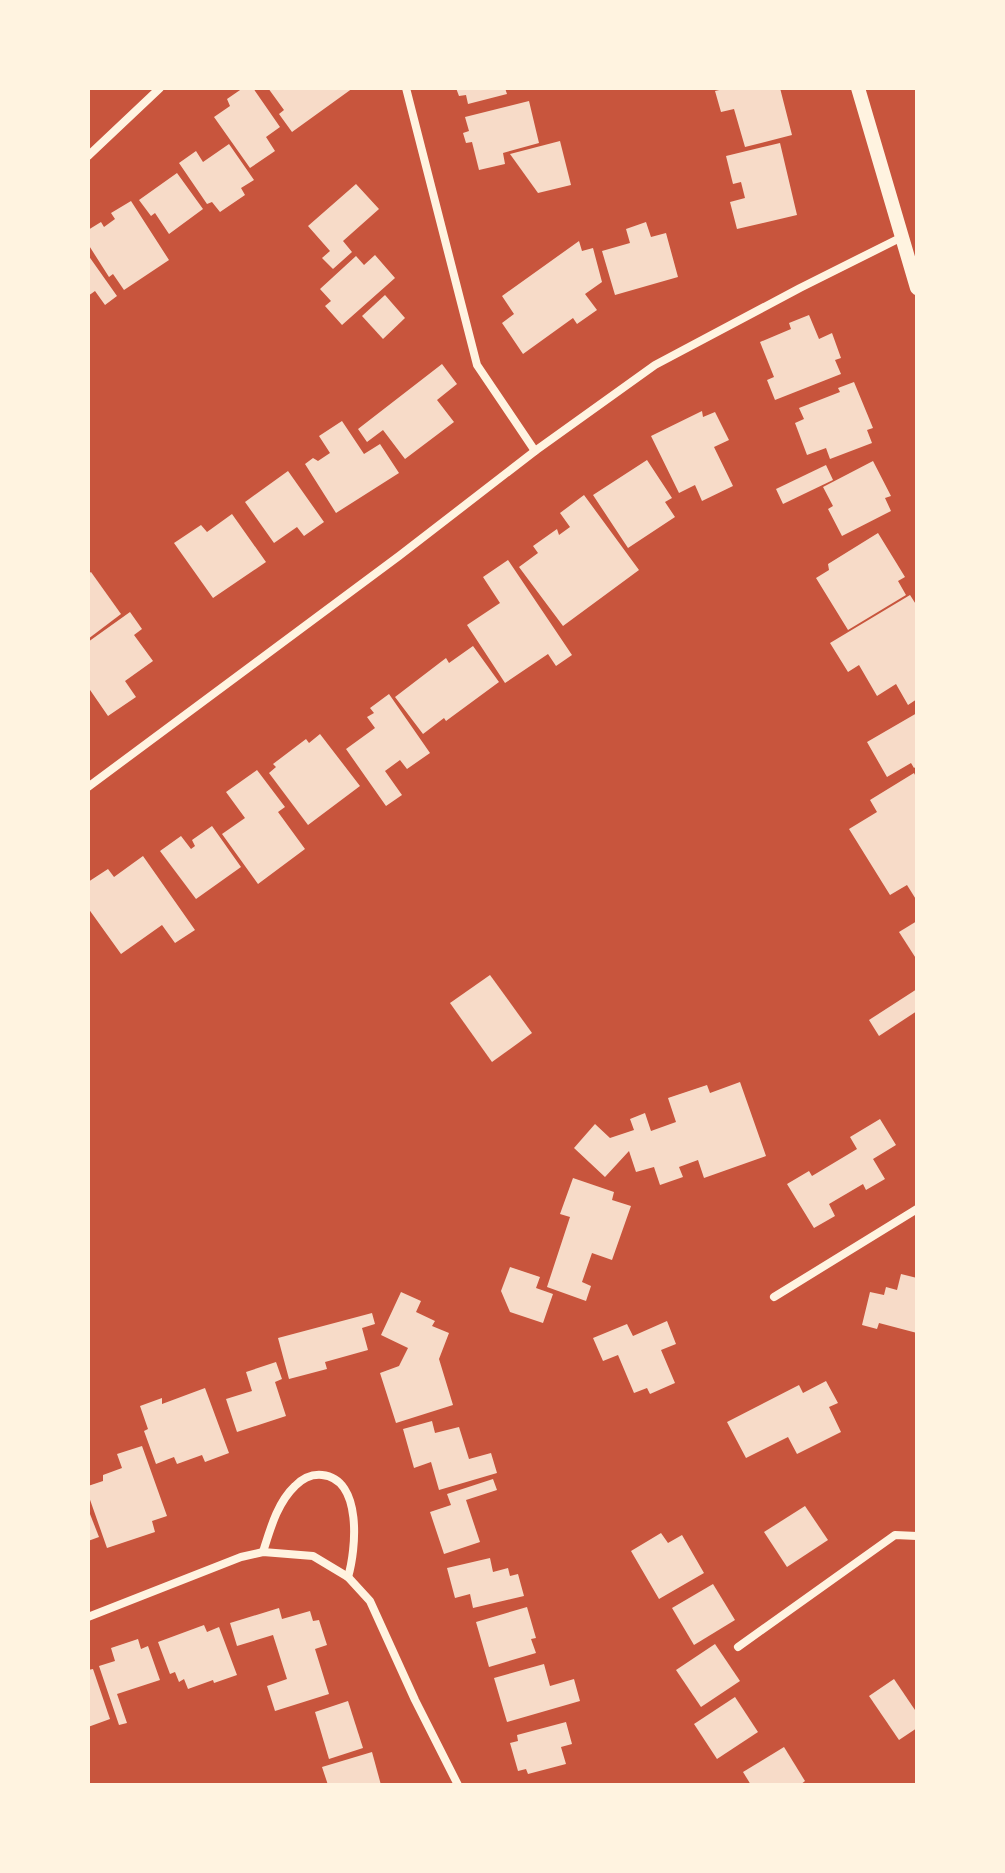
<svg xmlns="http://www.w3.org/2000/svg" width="1005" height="1873" viewBox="0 0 1005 1873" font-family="'Varela Round',sans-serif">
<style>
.building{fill:#f7dbc8}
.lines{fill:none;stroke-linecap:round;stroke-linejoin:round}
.minor{stroke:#fff3e0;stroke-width:8}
.tertiary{stroke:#fff3e0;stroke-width:14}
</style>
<rect width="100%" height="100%" fill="#c8553d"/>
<g class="building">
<polygon points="243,88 253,88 280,127 266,137 275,151 250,168 214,117 230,106 227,99"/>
<polygon points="268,88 353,88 292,132 279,114 284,110"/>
<polygon points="456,88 505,88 507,94 468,104 466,95 459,96"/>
<polygon points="728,88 780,88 792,135 745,147 734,109 721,112 715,91"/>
<polygon points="529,101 539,143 503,153 505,164 479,170 472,142 466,143 463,133 469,131 465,117"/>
<polygon points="560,141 571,185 538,193 510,154"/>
<polygon points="780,143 797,215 737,229 730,202 745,198 741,182 733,184 726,156"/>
<polygon points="229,144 254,180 241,188 245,195 220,212 212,202 207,204 179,163 196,151 203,162"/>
<polygon points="177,173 203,209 169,234 155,213 151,216 139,200"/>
<polygon points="356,184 379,209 343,241 352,252 333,269 322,258 330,251 308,226"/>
<polygon points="131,201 169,260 124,290 113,274 109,277 88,244 88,230 101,222 104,227 115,219 111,213"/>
<polygon points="646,222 651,237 666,233 678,277 615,295 602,251 630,243 626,229"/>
<polygon points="579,241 582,251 593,248 602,282 585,294 597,310 577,324 573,318 523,354 502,323 514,314 502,296"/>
<polygon points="88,255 117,296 105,305 95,291 88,296"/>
<polygon points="375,255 395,278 342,325 325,306 331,301 320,289 356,256 364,265"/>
<polygon points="385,295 405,318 383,339 362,316"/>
<polygon points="809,315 819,339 832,333 841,358 835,360 841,374 775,400 767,380 774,377 760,342 791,329 789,323"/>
<polygon points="442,364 457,384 437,400 454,422 405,459 383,430 367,442 358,429"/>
<polygon points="854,382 873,428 867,430 872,443 830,459 826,448 807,455 795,423 804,419 799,408 840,392 838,388"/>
<polygon points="702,411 703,417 715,412 729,440 714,447 733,486 702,501 695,485 679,493 651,436"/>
<polygon points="342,421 364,454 380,444 399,473 336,513 305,464 313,458 318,461 330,453 319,436"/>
<polygon points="647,460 672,498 665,502 675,517 628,548 593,495"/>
<polygon points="873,461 891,496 885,498 891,511 842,536 828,509 833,506 823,487"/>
<polygon points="826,465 833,480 783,504 776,489"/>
<polygon points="288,471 324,522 304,536 297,527 274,543 245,502"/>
<polygon points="584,495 639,570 563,626 519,567 538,553 533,546 557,529 559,535 570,527 560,513"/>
<polygon points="232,514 266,562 213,598 174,543 201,525 207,532"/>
<polygon points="878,533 905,577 898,581 906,595 848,630 816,578 829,570 828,564"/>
<polygon points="508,560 572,655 556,666 548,654 505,683 467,625 500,603 483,577"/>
<polygon points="91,572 121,614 88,639 88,574"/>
<polygon points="910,595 917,606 917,699 908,705 896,684 877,696 859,665 848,672 830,643"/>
<polygon points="130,612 142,629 134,635 153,661 125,681 136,697 108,716 88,687 88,642"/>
<polygon points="473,646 499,682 446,721 444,718 423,734 395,697 446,658 449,663"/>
<polygon points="389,694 430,753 407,769 400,760 385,771 402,795 386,806 346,749 375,728 367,717 374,713 370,708"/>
<polygon points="917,713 917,766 914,768 911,763 887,777 867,742"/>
<polygon points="320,734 360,786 308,825 269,773 276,767 273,764 306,739 309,743"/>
<polygon points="257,770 285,807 278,812 305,849 258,884 222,834 245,818 226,792"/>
<polygon points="914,773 917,779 917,901 907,885 890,895 849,829 877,812 870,800"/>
<polygon points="212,826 241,867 196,899 160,851 181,836 191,849 195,846 192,840"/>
<polygon points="143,856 195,930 175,943 162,925 121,954 88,908 88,882 108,869 114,877"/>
<polygon points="917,921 917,960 899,932"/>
<polygon points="490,975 532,1033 492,1062 450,1003"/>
<polygon points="917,989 917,1011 879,1036 869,1020"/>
<polygon points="740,1082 766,1156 704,1178 698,1160 679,1167 683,1177 660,1185 654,1167 636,1172 629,1151 605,1177 574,1148 595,1124 610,1138 634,1130 630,1119 645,1113 651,1131 676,1122 668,1098 707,1085 710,1093"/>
<polygon points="880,1119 896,1145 873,1159 885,1179 866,1190 863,1184 829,1204 835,1216 814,1228 787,1184 809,1171 812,1176 857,1149 850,1137"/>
<polygon points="573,1178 614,1192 612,1200 631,1206 612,1260 592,1253 582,1282 591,1286 586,1301 547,1287 570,1217 560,1214"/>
<polygon points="510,1267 540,1277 536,1288 553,1294 543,1323 510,1312 501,1291"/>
<polygon points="901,1274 917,1278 917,1333 879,1323 877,1329 862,1325 870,1292 884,1295 886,1287 897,1290"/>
<polygon points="401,1292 421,1301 416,1312 435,1321 432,1326 449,1333 439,1359 453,1405 396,1423 380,1373 399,1366 408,1348 381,1335"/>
<polygon points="372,1313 375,1324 362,1328 368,1350 325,1362 327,1369 289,1379 278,1338"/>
<polygon points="667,1321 676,1344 661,1350 675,1383 650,1394 647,1388 634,1393 618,1355 603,1361 593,1338 627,1324 633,1336"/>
<polygon points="276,1362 282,1379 275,1382 286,1416 237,1432 226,1399 252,1391 246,1372"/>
<polygon points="826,1381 838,1403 829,1407 841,1432 797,1454 788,1437 746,1458 727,1422 799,1385 803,1393"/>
<polygon points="205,1388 229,1453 205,1462 202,1455 177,1464 174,1457 156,1464 144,1431 148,1429 140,1406 162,1398 162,1404"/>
<polygon points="432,1421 435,1433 459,1427 469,1459 491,1453 497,1473 439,1490 431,1462 414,1468 403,1429"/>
<polygon points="142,1446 167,1516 152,1521 155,1532 107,1548 88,1494 88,1486 103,1481 103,1475 122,1468 117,1454"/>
<polygon points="493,1479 497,1490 466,1500 480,1542 444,1554 430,1512 451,1505 447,1494"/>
<polygon points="805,1506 828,1540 787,1567 764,1532"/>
<polygon points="88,1509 99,1537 88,1541"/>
<polygon points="661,1533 668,1543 682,1535 704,1573 659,1599 631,1551"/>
<polygon points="490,1558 493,1572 508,1568 510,1576 518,1574 524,1596 473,1608 470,1594 455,1598 447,1568"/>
<polygon points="713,1584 735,1620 694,1645 672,1608"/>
<polygon points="527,1607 536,1638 531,1639 536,1653 489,1667 476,1622"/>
<polygon points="279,1608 282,1619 310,1611 313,1621 319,1620 327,1645 315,1649 329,1694 275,1711 267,1686 287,1679 273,1635 237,1646 230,1623"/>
<polygon points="204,1625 207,1632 219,1627 237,1675 214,1683 213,1680 188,1689 184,1679 179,1682 175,1672 170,1674 158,1642"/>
<polygon points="138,1639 141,1649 148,1646 160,1680 117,1694 127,1723 119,1725 99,1666 115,1661 111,1648"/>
<polygon points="715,1644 740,1681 701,1707 676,1670"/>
<polygon points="544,1664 550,1686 574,1679 580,1701 507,1722 494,1678"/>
<polygon points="93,1669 110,1719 88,1727 88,1670"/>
<polygon points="894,1679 917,1713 917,1728 899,1740 869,1696"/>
<polygon points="735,1697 758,1732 717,1759 694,1724"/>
<polygon points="348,1701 363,1748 329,1759 315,1712"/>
<polygon points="566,1722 572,1744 561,1747 566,1764 528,1774 526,1769 518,1771 510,1743 518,1741 517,1735"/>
<polygon points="784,1747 805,1781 800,1785 751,1785 743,1772"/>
<polygon points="372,1752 381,1785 328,1785 322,1767"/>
</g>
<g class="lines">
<g class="minor">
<polyline points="406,88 477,365 535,451"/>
<polyline points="88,156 160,88"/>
<polyline points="88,787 399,556 535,451 655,365 800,288 902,237"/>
<polyline points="774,1297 917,1209"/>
<path d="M263 1552C270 1530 277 1503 295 1486 302 1479 312 1474 322 1475 363 1479 356 1550 348 1577"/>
<polyline points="88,1617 241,1557 263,1552 313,1556 348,1577 370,1601 415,1700 458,1785"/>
<polyline points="738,1647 895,1535 917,1536"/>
</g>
<polyline class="tertiary" points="858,88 917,288"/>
</g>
<rect width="1005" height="1873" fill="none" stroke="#fff3e0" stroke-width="180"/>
</svg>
